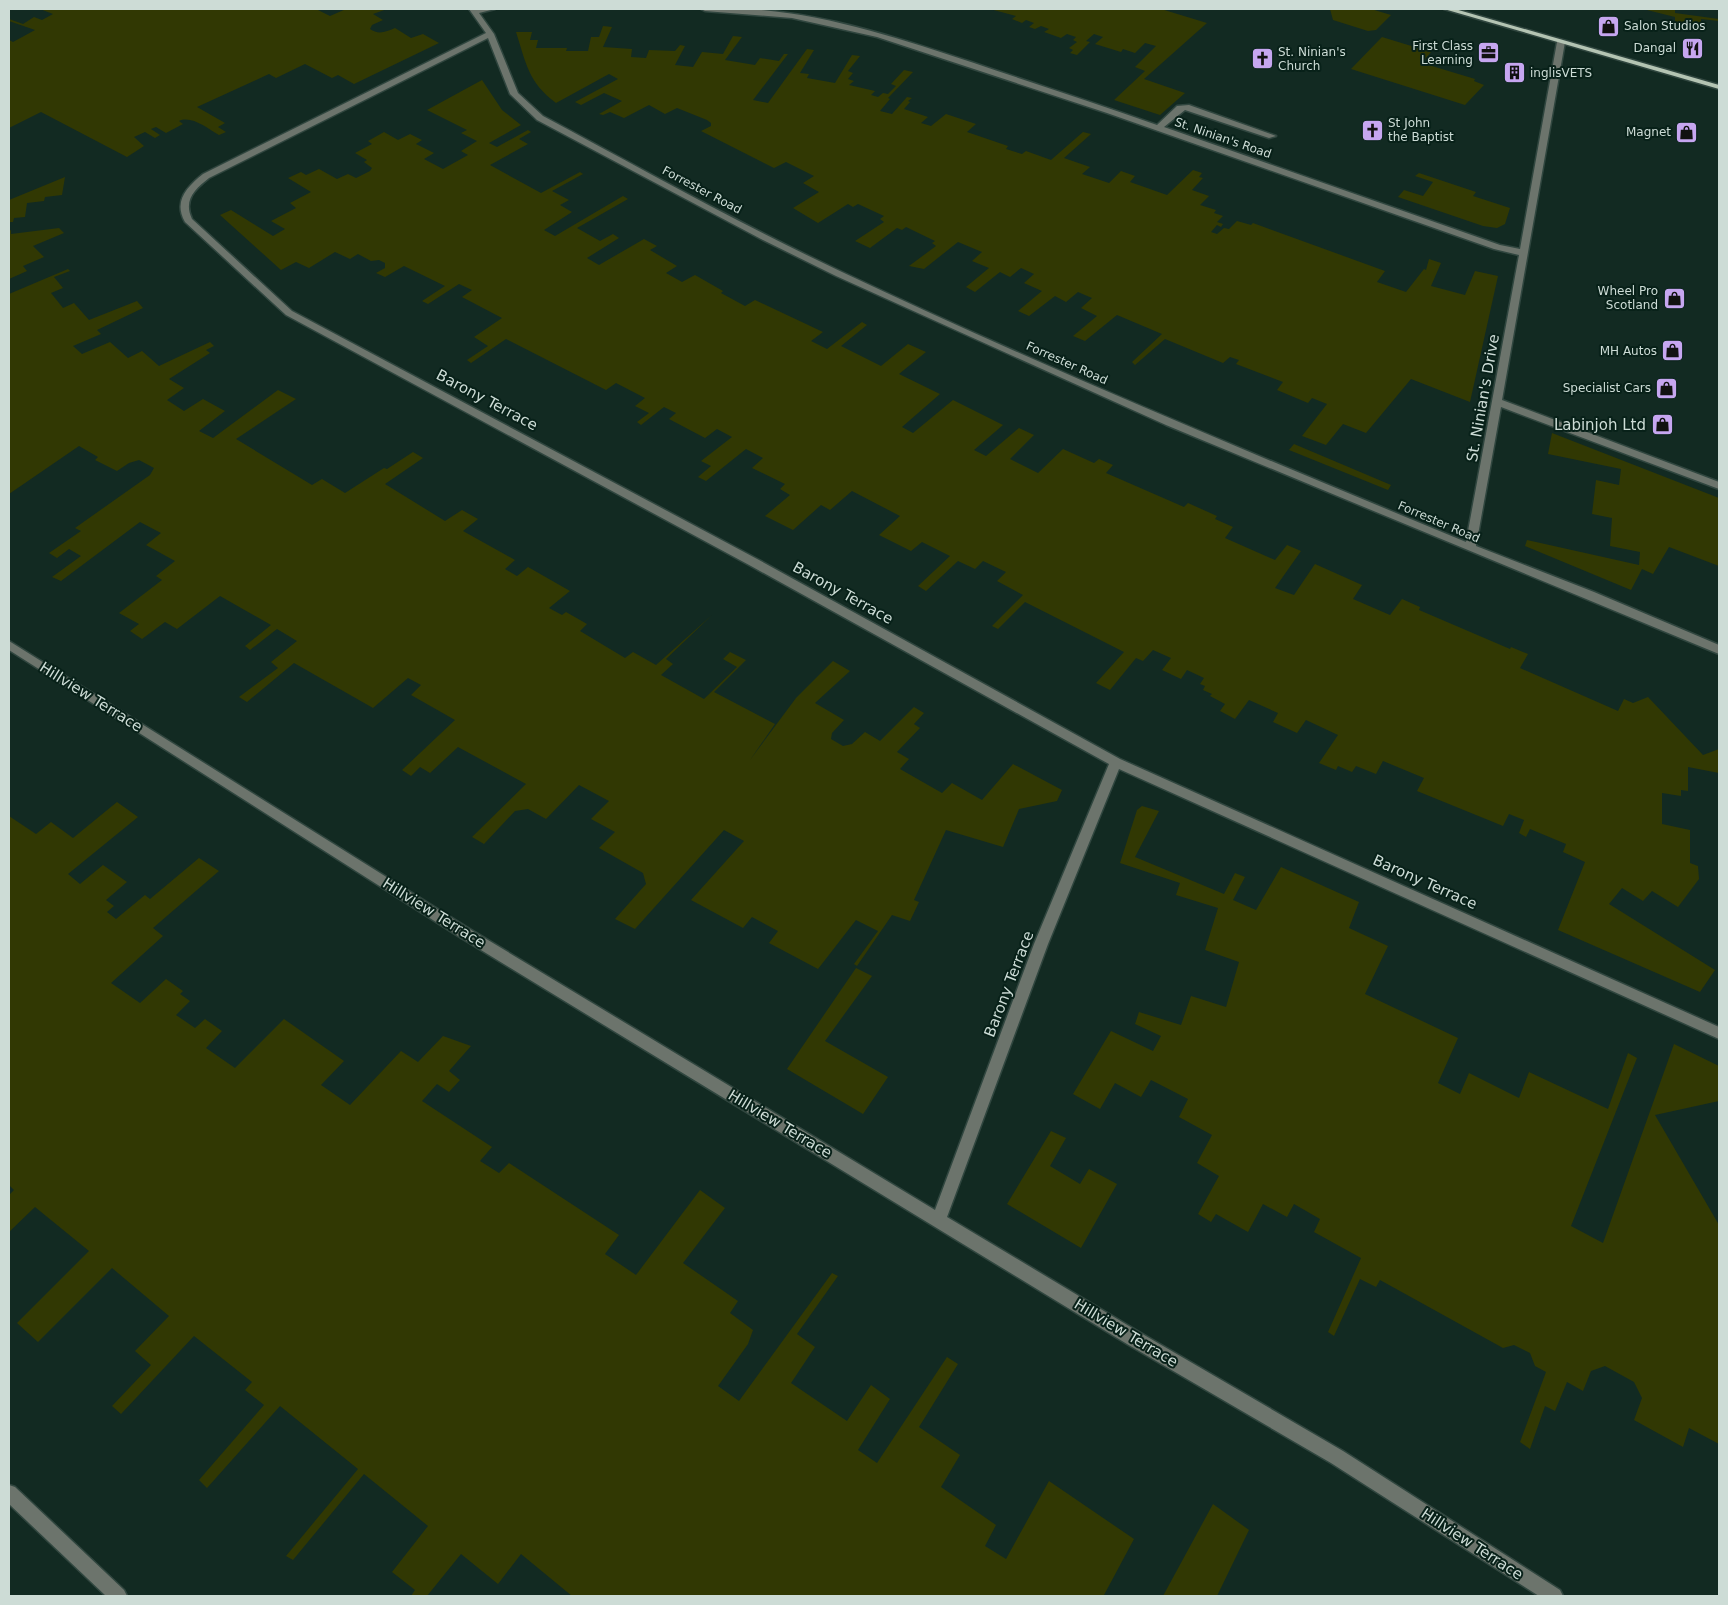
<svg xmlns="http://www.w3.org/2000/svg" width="1728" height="1605" viewBox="0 0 1728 1605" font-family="'DejaVu Sans',sans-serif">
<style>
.green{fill:#313803}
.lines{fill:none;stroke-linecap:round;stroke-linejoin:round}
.minor-casing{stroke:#30463f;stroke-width:3}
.major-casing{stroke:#30463f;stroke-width:3}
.minor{fill:#6c746c;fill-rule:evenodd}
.major{fill:#b4c4b3;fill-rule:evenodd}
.labels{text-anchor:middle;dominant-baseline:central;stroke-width:4;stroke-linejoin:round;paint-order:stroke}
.far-poi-label{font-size:12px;fill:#cddcd6;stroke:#082119;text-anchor:end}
.far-street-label{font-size:12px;fill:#cddcd6;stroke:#082119}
.street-label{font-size:15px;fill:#cddcd6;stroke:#082119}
.poi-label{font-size:15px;fill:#cddcd6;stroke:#082119;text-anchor:end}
</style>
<rect width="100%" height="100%" fill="#122a22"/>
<g class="green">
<path d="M40 9H316L330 16 346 9H387L373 14 383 20 372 25 370 29C378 35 386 32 395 28L411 38 423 34 439 43 354 84 338 75 332 78 305 64 276 78 269 74 197 107 225 123 218 127 226 132 219 135C207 128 191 115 179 121L183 124 166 133 156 127 151 129 160 135 155 138 145 132 134 137 144 146 127 157 41 112 9 128V40L13 42 35 30 9 21V19L23 24 34 17 42 20 53 14Z"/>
<polygon points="990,9 1161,9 1207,23 1144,79 1185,93 1160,115 1114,100 1145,71 1135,67 1156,46 1145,43 1135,53 1123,49 1121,52 1095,44 1103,37 1094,34 1086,41 1090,42 1077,55 1070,53 1073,50 1069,48 1077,42 1073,40 1076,37 1067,34 1061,38 1044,32 1049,29 1041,26 1035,29 1029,27 1034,23 1026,20 1022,23 1012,19 1016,16"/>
<polygon points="1330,9 1371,9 1391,15 1376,30 1368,31 1333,20"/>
<polygon points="1643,9 1675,9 1675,13 1719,19 1719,21 1701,19 1701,28 1675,22 1675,17"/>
<path d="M603 26 612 27 603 47 632 49 631 57 646 58 649 50 675 51 680 45 685 46 675 65 693 67 702 52 723 54 733 36 742 37 725 60 755 65 760 58 779 61 784 54H788L753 100 768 103 807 49 814 50 800 73 809 74 807 78 835 83 852 55 860 56 848 71 853 73 848 79 854 81 849 85 875 91 871 95 878 97 883 93 888 94 896 86 891 84 904 70 913 72 888 98 890 99 880 111 892 114 907 97 912 98 908 101 910 102 904 109 928 117 921 123 931 126 946 114 976 124 967 132 1008 146 1006 149 1022 154 1026 151 1051 160 1083 132 1091 134 1064 158 1090 167 1082 174 1109 183 1121 171 1135 176 1130 182 1167 195 1193 170 1202 173 1199 177 1203 178 1192 190 1209 196 1200 205 1216 210 1214 213 1223 216 1217 222 1223 224 1221 227 1217 225 1211 232 1217 234 1224 228 1229 229 1237 221 1251 225 1253 223 1385 271 1377 282 1406 292 1424 269 1426 270 1429 259 1441 263 1431 286 1465 295 1475 271 1498 276 1470 402 1411 379 1366 433 1343 424 1326 445 1302 436 1327 404 1312 398 1308 403 1277 390 1283 382 1236 364 1239 360 1230 357 1223 363 1165 339 1135 365 1132 362 1162 334 1117 315 1085 341 1073 336 1097 316 1081 308 1092 298 1078 292 1066 302 1055 296 1029 316 1018 311 1042 291 1024 283 1034 274 1021 268 1010 277 1000 272 975 292 966 287 989 268 972 261 982 252 958 242 924 269 909 266 936 246 932 243 935 241 906 227 902 230 897 228 870 248 855 241 884 222 880 219 884 216 858 204 853 207 848 204 818 223 793 208 819 192 803 183 814 176 786 162 774 168 701 131 711 126V123L707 120 677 108 665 114 649 105 624 118 610 112 603 115 599 114 622 101 604 93 581 105 575 102 618 79 609 74 556 103C528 82 526 63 516 32H532L530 40H538L536 48H567L566 51H588L591 37H599Z"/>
<polygon points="1382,37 1431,52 1422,63 1475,79 1474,81 1484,85 1465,105 1351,69"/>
<polygon points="482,80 502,110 521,125 489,143 497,147 528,130 531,132 519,139 528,144 490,165 541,193 580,172 583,174 552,191 569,200 560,205 572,212 544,230 555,236 623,196 628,199 577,228 600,241 613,234 619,238 587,258 599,265 644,239 657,246 650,250 677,266 666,273 682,282 695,275 723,291 721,293 745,306 755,300 823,332 811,341 827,349 862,322 867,325 841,346 881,366 908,344 926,352 899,374 940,394 902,427 913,433 953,400 1003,425 974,450 986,456 1019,428 1034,435 1010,459 1038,473 1063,449 1094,463 1099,459 1113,465 1106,473 1184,507 1188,503 1217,516 1215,519 1233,527 1225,538 1275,560 1287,545 1301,551 1275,588 1294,595 1315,564 1362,585 1353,599 1390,615 1402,599 1420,607 1419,610 1510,649 1511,647 1528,654 1520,668 1618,711 1624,699 1633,703 1648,697 1703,755 1719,749 1719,773 1688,767 1688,791 1681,790 1681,796 1662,793 1662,824 1690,830 1690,863 1698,866 1699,879 1678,907 1652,891 1643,901 1622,888 1609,904 1715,970 1700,992 1558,930 1585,862 1563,852 1566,844 1530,829 1526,837 1519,833 1524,820 1509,814 1503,826 1417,791 1424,778 1383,761 1376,774 1356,766 1352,772 1338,766 1336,770 1319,763 1338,735 1306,720 1297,733 1273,722 1278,713 1249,700 1235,719 1220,711 1225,704 1210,696 1212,694 1203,690 1205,686 1200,684 1204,678 1187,670 1181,679 1162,670 1171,658 1153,650 1143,661 1136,658 1110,690 1096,683 1124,652 1025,602 998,629 992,626 1023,595 997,581 1006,572 983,561 975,569 958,561 926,591 918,586 950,556 922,542 911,551 879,535 900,516 852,491 830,510 821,505 793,530 765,516 790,495 780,489 785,484 752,468 763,458 746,449 706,481 698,477 711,466 701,461 732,437 717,429 705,438 669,419 676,413 664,407 641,425 637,422 649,413 635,406 645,398 616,383 606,390 506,339 471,363 467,360 488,346 474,337 502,318 462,297 472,290 459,284 428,304 422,301 445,286 404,266 385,277 376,273 385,268 385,263 379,260 371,261 358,254 350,259 335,252 309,268 296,262 281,270 220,215 231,210 273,236 285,229 271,221 296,208 290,203 311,192 288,178 301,172 306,175 319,169 337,179 348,174 356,178 370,171 372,168 364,162 367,160 355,153 372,144 368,141 384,132 398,140 410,134 422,140 416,144 434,153 424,159 443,169 468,155 461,151 477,141 461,133 467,130 427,110"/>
<polygon points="1419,173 1476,192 1473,196 1510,208 1505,224 1497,228 1483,226 1398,197 1404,190 1423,196 1433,182 1415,176"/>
<polygon points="65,177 62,195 45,197 44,201 27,203 25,217 14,218 13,222 9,222 9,200"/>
<polygon points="59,228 64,233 33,246 44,257 23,266 27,271 9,279 9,231 11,230 11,234"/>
<polygon points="68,269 70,271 54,277 63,288 51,293 63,308 74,303 89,320 137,301 143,308 97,330 101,334 73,346 82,354 110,342 128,358 142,351 159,366 210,342 214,346 206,350 210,353 169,379 184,388 167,400 184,411 203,399 225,411 199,431 213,438 278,390 296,399 236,439 312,485 322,479 345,493 384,468 387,469 413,452 423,458 385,484 445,521 462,510 478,519 463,531 515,560 505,569 517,576 528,567 570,591 549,608 562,615 566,612 587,624 580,631 625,658 633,652 656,665 712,615 666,659 673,664 661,675 704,699 737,667 723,659 730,652 746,660 714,692 775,724 750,760 796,698 833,661 850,671 815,703 844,720 832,733 831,739 843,746 852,744 865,732 880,741 914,707 924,713 914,724 920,728 897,752 909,759 900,769 942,793 952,783 982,800 1013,764 1062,790 1057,801 1019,809 1003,847 946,830 914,900 919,902 910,921 892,915 857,966 854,964 878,931 856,920 818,969 769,943 778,931 752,917 743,928 691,900 744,841 724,830 635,929 615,919 646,884 643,873 599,848 615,832 591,819 609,801 579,785 546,819 528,809 515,811 484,844 472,837 526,784 458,747 430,773 420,767 411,776 402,770 455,720 411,695 421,685 408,678 373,708 294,663 247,702 239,697 278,668 271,662 297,641 277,629 250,650 245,646 271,625 220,596 177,629 165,622 142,639 130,631 139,624 119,613 162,580 156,576 175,561 146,545 161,533 140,522 61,581 52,577 81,556 69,549 57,558 49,553 81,531 75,528 150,475 154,468 139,460 129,463 117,471 95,460 98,457 79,446 9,494 9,294"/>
<polygon points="1552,433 1719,498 1719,566 1669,547 1653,574 1642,569 1631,590 1525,546 1527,540 1639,565 1640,552 1610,546 1612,518 1592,514 1596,480 1619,485 1621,469 1548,454"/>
<polygon points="1294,444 1391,485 1388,490 1289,450"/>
<polygon points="117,802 138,817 68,874 80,884 103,865 127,882 106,900 114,906 107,912 116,919 145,895 150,899 199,858 219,871 153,928 163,936 111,983 140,1003 166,979 183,991 180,994 190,1001 176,1015 195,1028 205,1019 222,1031 206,1048 235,1068 284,1019 344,1061 321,1085 350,1105 401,1051 418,1062 443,1036 471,1046 449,1071 460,1080 449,1092 437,1084 422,1101 492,1147 480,1161 499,1173 509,1163 619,1235 605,1254 636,1275 700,1190 725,1208 683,1263 738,1301 730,1313 753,1330 748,1344 718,1386 739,1401 832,1273 838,1276 797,1334 815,1347 791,1383 847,1421 871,1385 890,1399 858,1450 877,1463 947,1357 958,1364 919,1427 960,1455 941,1487 996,1525 985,1546 1006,1559 1049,1481 1134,1539 1104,1595 1105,1596 572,1596 521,1554 498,1584 461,1554 427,1596 411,1596 415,1590 392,1572 428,1526 364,1474 293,1560 286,1556 358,1469 280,1406 207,1488 199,1480 264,1405 245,1390 252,1382 194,1336 121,1414 112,1406 151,1365 135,1351 169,1316 112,1268 38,1342 17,1323 89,1251 35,1207 9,1232 9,1195 14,1190 9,1185 9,816 36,834 51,822 73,838"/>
<polygon points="1142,806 1159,811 1135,857 1224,894 1235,873 1245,877 1233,900 1256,910 1281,867 1359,902 1349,928 1388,946 1365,994 1458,1038 1438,1083 1460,1094 1469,1073 1519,1098 1529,1072 1608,1109 1628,1053 1637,1058 1571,1226 1603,1243 1674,1044 1719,1066 1719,1101 1655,1115 1719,1225 1719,1444 1689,1428 1683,1447 1634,1420 1642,1398 1634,1382 1605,1366 1591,1371 1583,1391 1567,1382 1555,1411 1545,1406 1530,1449 1520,1442 1546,1372 1535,1366 1530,1353 1514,1345 1503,1348 1380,1280 1376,1287 1360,1279 1334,1336 1328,1332 1361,1258 1314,1232 1320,1219 1294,1204 1287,1217 1263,1204 1248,1232 1216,1214 1211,1222 1198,1214 1219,1176 1197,1163 1212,1135 1179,1117 1188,1099 1151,1080 1141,1097 1115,1083 1100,1109 1073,1094 1111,1031 1153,1051 1161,1036 1135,1024 1139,1012 1181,1025 1191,996 1226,1007 1239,962 1205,950 1218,908 1176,895 1180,883 1120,863 1137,810"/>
<polygon points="856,968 872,976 825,1041 888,1077 863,1114 787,1069"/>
<polygon points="1051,1131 1066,1138 1050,1166 1080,1184 1089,1169 1117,1184 1081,1248 1007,1204"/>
<polygon points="1213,1504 1249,1530 1217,1596 1163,1596"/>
</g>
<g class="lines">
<defs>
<g id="minor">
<path d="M469 9H495L479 13 494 34 518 93 543 116C642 169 740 224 842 272 1047 369 1256 455 1466 542L1519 255 1494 249 1107 113 877 37 792 18 705 11 701 9C795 3 886 34 974 63 1035 84 1096 103 1157 125L1177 106 1189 105 1276 136 1269 138 1185 110 1164 127 1500 245 1520 249 1557 42 1561 40 1565 42 1502 400 1719 482V489L1501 407 1476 546 1594 592 1719 645V654L1166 425 836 276 761 239 537 120 510 94 488 38 209 178C195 189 183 200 192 219L292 311 759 560 1120 759 1719 1027V1039L1119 769 1048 944 947 1217 1139 1332 1343 1451 1560 1590 1563 1596H1539L1331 1463 1127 1344 458 936 9 650V641L468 928 935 1210 1034 944 1109 764 751 566 286 315 185 222C173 201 187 187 203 174L486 33Z"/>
<polygon points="9,1485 15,1487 124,1590 127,1596 106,1596 9,1504"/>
</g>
<polygon id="major" points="1444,9 1455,9 1719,85 1719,89"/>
</defs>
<use href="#minor" class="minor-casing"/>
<use href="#major" class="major-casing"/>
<use href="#minor" class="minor"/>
<use href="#major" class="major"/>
</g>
<defs>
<symbol id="shop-square" viewBox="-11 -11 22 22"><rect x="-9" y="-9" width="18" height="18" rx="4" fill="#c6a6f0" stroke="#082119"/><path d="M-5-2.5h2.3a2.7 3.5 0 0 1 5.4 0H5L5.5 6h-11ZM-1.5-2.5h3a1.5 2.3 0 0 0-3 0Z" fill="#111"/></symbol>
<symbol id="restaurant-square" viewBox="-11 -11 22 22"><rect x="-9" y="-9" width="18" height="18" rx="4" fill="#c6a6f0" stroke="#082119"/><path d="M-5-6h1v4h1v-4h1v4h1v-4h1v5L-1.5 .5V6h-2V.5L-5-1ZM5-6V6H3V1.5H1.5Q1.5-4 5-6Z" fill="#111"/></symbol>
<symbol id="office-square" viewBox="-11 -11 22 22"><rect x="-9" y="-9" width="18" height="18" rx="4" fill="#c6a6f0" stroke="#082119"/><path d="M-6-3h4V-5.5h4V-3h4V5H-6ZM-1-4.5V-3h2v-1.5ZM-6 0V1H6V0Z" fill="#111"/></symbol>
<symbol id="church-square" viewBox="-11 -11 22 22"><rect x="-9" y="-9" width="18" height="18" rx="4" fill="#c6a6f0" stroke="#082119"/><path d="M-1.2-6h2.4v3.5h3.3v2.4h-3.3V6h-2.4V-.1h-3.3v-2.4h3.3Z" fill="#111"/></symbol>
<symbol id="building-square" viewBox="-11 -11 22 22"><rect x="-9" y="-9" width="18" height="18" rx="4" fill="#c6a6f0" stroke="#082119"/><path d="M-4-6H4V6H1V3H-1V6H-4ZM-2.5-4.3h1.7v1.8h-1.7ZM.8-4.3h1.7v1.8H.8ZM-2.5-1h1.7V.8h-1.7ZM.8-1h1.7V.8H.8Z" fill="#111"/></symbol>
</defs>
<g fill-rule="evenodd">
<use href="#shop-square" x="1596" y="14" width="25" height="25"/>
<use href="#restaurant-square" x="1680" y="36" width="25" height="25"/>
<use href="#office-square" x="1476" y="40" width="25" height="25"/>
<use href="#church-square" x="1250" y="46" width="25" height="25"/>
<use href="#building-square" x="1502" y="60" width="25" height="25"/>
<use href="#church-square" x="1360" y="118" width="25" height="25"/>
<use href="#shop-square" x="1674" y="120" width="25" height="25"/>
<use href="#shop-square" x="1662" y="286" width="25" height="25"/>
<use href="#shop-square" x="1660" y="338" width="25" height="25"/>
<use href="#shop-square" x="1654" y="376" width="25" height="25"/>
<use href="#shop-square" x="1650" y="412" width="25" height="25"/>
</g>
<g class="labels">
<g class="far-poi-label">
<text x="1624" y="26" text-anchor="start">Salon Studios</text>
<text x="1473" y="46">First Class<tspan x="1473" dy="14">Learning</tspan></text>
<text x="1676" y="48">Dangal</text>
<text x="1278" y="52" text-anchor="start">St. Ninian's<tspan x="1278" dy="14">Church</tspan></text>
<text x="1530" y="73" text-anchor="start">inglisVETS</text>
<text x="1388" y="123" text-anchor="start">St John<tspan x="1388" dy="14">the Baptist</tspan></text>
<text x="1671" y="132">Magnet</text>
<text x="1658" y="291">Wheel Pro<tspan x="1658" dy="14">Scotland</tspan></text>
<text x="1657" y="351">MH Autos</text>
<text x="1651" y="388">Specialist Cars</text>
</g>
<g class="far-street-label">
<text transform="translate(1223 138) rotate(19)">St. Ninian's Road</text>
<text transform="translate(702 190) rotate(28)">Forrester Road</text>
<text transform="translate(1067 363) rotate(24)">Forrester Road</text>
<text transform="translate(1439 522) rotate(23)">Forrester Road</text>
</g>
<g class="street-label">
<text transform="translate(1483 398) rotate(-80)">St. Ninian's Drive</text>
<text transform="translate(487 400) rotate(28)">Barony Terrace</text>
<text transform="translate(843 593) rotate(29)">Barony Terrace</text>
<text transform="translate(91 697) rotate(32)">Hillview Terrace</text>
<text transform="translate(1425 882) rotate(24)">Barony Terrace</text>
<text transform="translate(434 913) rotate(32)">Hillview Terrace</text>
<text transform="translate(1009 984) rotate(-69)">Barony Terrace</text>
<text transform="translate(780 1124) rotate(31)">Hillview Terrace</text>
<text transform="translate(1126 1333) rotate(31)">Hillview Terrace</text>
<text transform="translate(1472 1544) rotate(33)">Hillview Terrace</text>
</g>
<g class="poi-label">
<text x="1646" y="425">Labinjoh Ltd</text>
</g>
</g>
<rect width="1728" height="1605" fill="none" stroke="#cddcd6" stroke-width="20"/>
</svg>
